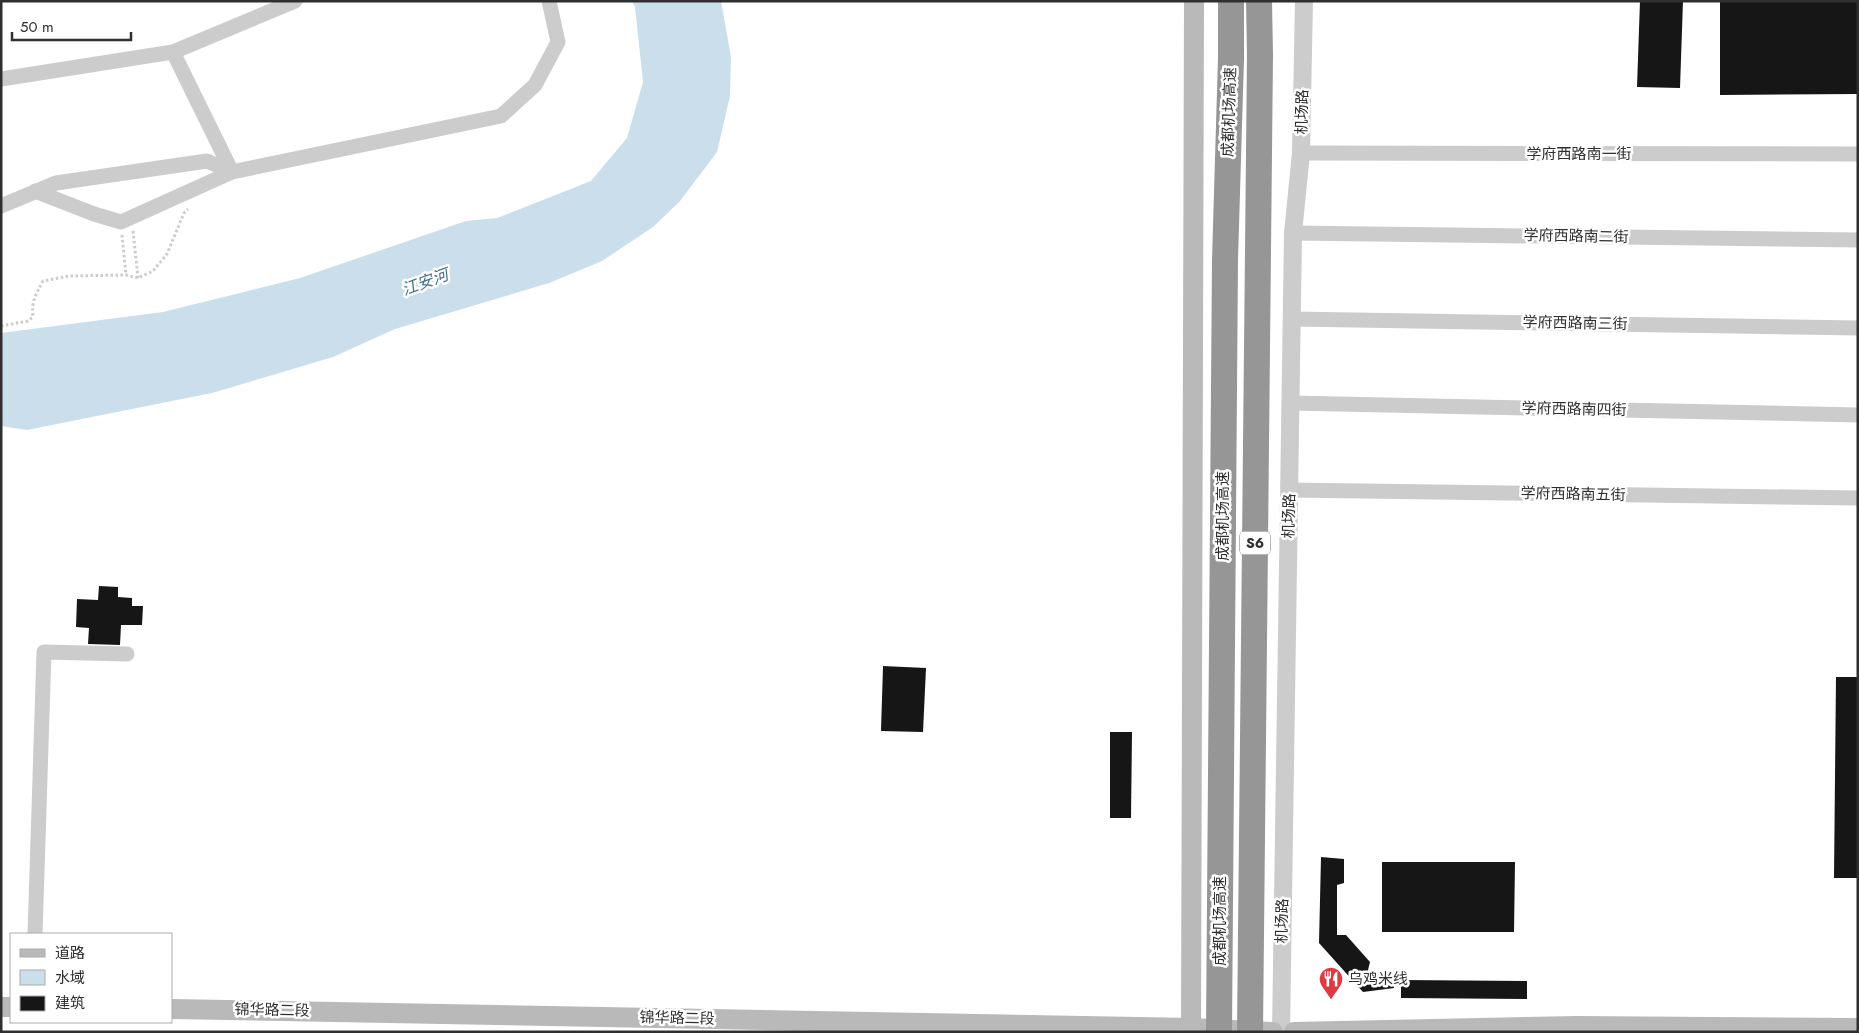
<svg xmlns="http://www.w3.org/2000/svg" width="1859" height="1033" viewBox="0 0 1859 1033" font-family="Jost,'Noto Sans SC',sans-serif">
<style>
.water{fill:#cadeeb}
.building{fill:#161616}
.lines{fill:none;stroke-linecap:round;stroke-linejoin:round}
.path{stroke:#ccc;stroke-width:3;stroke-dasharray:2.5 2.5;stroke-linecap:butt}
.minor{stroke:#ccc;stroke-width:15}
.tertiary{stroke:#ccc;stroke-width:18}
.secondary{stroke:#b9b9b9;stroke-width:20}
.motorway{stroke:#969696;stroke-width:26}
.motorway-bridge{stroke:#969696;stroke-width:26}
.labels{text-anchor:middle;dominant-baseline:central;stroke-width:5;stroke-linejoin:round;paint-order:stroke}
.shield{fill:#fff;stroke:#6d6d6d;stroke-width:1}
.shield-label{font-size:14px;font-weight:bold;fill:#2f2f2f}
.street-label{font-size:15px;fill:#2f2f2f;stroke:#fff}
.poi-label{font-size:15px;fill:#2f2f2f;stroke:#fff;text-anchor:start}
.water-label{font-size:16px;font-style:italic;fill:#406e8e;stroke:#fff}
</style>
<rect width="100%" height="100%" fill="#fff"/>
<polygon class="water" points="632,1 721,1 731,57 730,96 717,152 680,201 653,227 602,261 549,283 395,329 333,357 212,393 27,430 1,426 1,333 163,312 300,278 466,221 497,218 591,181 627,138 643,82 635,7"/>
<g class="building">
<polygon points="1640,1 1683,1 1680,88 1637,87"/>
<polygon points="1720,1 1858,1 1858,94 1720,95"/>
<polygon points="99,586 118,587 118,597 132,598 132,606 143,606 142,625 121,625 120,645 88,644 89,628 76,627 77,599 98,600"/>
<polygon points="883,666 926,668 923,732 881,731"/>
<polygon points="1836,677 1858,677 1858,878 1834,878"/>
<polygon points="1110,732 1132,732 1131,818 1110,818"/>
<polygon points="1321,857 1344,859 1344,883 1337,885 1337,935 1346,935 1370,962 1367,974 1394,973 1394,988 1363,992 1319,943"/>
<polygon points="1382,862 1515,862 1514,932 1382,932"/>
<polygon points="1401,980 1527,981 1527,999 1401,998"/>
</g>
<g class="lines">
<g class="path">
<polyline points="133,231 138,278"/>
<polyline points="122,235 126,275"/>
<path d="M1 326 28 321 33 317C31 302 36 294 43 281L69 276 126 275 138 278 153 271 167 254 184 213 188 209"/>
</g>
<g class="minor">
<polyline points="173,52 232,172"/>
<polyline points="1,79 173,52 295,1"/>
<polyline points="1301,153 1858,154"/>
<polyline points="35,191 94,214 121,222 232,172 501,116 535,85 558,42 549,1"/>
<polyline points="1,206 56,183 207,161 232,172"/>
<polyline points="1293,233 1858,240"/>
<polyline points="1292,319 1858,328"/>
<polyline points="1291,403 1858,415"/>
<polyline points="1289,490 1858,498"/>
<polyline points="35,934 44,652 127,654"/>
</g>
<polyline class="tertiary" points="1281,1032 1293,233 1301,153 1304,1"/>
<g class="secondary">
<polyline points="1,1007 11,1007"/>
<polyline points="171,1009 1192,1028 1273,1032"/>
<polyline points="1191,1032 1194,1"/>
<polyline points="1294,1032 1577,1026 1858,1028"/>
</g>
<g class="motorway">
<polyline points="1259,1 1260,55"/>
<polyline points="1231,58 1231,1"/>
</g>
<g class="motorway-bridge">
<polyline points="1219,1032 1225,260 1231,58"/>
<polyline points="1250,1032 1260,55"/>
</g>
</g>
<defs>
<symbol id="restaurant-pin" viewBox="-11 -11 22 30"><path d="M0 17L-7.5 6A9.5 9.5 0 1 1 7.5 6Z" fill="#df3942" stroke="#fff"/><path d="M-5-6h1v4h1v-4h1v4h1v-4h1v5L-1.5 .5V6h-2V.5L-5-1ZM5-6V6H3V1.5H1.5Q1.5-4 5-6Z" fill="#fff"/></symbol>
</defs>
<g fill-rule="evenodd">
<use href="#restaurant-pin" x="1317" y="965" width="28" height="38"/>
</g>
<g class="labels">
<rect class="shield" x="1240" y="531.5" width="30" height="23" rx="4"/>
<g class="shield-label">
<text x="1255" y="543">S6</text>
</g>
<g class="street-label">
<text transform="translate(1229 112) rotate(-88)">成都机场高速</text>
<text transform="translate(1302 112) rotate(-89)">机场路</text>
<text x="1579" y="154">学府西路南一街</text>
<text transform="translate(1576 236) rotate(1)">学府西路南二街</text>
<text transform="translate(1575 323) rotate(1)">学府西路南三街</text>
<text transform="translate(1574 409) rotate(1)">学府西路南四街</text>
<text transform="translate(1573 494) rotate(1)">学府西路南五街</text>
<text transform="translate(1223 516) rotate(-90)">成都机场高速</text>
<text transform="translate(1289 516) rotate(-89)">机场路</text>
<text transform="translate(1220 921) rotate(-90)">成都机场高速</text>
<text transform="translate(1282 921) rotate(-89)">机场路</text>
<text transform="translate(272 1010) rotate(1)">锦华路二段</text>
<text transform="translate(677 1018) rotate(1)">锦华路二段</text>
</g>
<g class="poi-label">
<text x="1348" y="979">乌鸡米线</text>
</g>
<g class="water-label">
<text transform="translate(425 282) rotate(-20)">江安河</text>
</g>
</g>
<rect width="1859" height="1033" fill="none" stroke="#2f2f2f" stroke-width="5"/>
<rect x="10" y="933" width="162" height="90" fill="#ffffff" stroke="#acacac"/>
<rect x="20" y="949" width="25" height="8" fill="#b9b9b9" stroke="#acacac"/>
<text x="55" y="958" font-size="15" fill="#2f2f2f">道路</text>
<rect x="20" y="970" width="25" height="15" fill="#cadeeb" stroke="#acacac"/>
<text x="55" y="983" font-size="15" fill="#2f2f2f">水域</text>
<rect x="20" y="996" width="25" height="15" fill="#161616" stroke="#acacac"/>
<text x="55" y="1008" font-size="15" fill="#2f2f2f">建筑</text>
<path d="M12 32v8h119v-8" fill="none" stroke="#2f2f2f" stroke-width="2.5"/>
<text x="20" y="32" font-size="15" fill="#2f2f2f" stroke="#ffffff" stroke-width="4" paint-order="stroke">50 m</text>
</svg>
